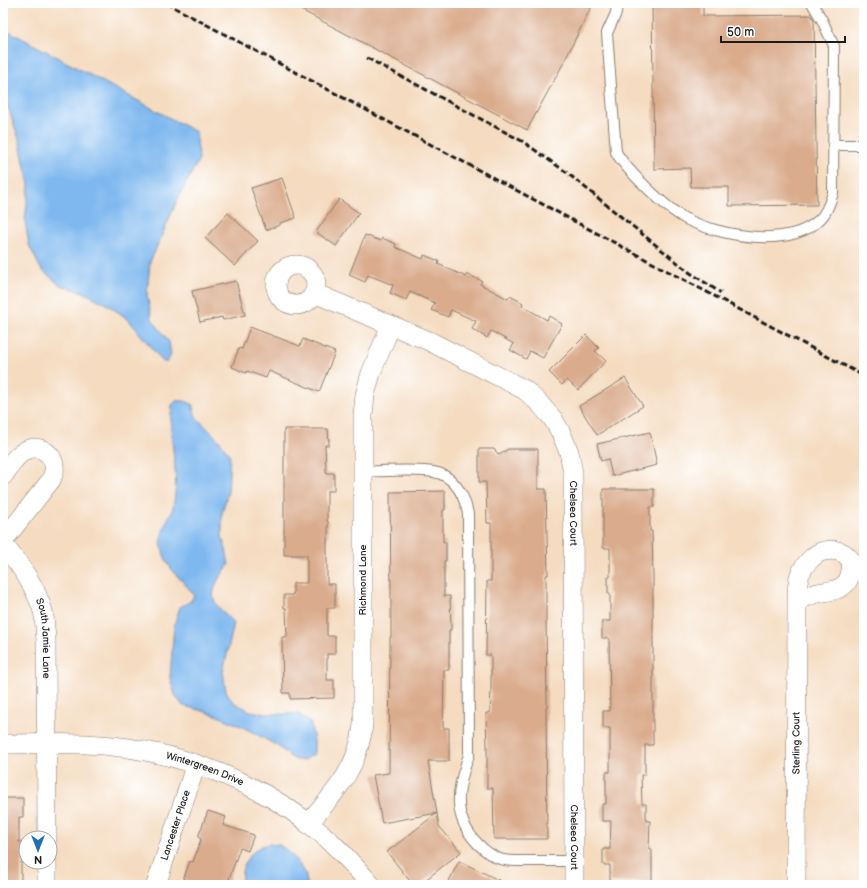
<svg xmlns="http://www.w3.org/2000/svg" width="867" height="888" viewBox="0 0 867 888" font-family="'Balsamiq Sans',sans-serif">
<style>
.water{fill:#7eb8ef;stroke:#4d6a86}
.building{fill:#daac8d}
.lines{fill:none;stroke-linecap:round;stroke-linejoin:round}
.lane-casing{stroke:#887c6e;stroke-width:12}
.street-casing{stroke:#887c6e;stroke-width:20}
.lane{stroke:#fff;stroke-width:10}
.street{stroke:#fff;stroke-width:19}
.rail{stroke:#1c1c1c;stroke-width:3;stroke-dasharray:6 3;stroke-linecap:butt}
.labels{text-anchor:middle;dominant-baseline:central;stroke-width:3.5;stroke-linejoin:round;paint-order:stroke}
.street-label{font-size:10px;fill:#1c1c1c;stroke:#fff}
</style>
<rect width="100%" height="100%" fill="#fff"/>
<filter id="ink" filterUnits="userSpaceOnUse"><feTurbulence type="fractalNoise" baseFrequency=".025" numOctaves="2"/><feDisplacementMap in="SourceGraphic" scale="8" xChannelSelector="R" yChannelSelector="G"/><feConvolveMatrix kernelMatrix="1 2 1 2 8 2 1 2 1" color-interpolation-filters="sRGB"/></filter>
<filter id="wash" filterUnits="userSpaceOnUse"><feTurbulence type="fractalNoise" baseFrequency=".012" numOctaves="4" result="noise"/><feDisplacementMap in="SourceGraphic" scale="16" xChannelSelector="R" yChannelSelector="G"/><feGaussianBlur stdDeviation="0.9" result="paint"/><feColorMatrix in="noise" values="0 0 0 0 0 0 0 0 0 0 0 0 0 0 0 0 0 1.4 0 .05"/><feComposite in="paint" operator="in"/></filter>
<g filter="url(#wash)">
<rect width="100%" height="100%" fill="#f5dcc1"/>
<g class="water">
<polygon points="3,28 196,132 199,159 177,201 150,262 147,295 152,319 169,342 171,355 167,362 163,362 128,319 105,303 83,292 60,285 41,269 29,245 25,221 29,185 19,139 3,93"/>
<path d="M176 401H184L192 404 196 417 218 439 230 455 228 492 222 513V536L226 549 229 565C222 573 209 590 215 602 218 608 229 618 234 623L223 672 226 691 233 702 250 711 272 714H299L311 724 314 741V754C309 757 304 762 297 760 289 758 282 748 274 744 246 728 216 712 183 706L175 695 170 678 174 625 180 607 191 601 194 595C181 577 167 571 162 548 158 528 172 519 174 502 180 469 167 437 172 405Z"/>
<path d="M268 844 280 845 290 853 299 864 306 876 307 885H241C242 880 241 873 243 868 247 856 256 847 268 844Z"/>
</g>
<g id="blocks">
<g class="building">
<polygon points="288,3 593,3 563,64 527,130"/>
<polygon points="652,3 703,3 703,16 811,15 814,20 817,205 729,206 729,187 691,187 690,168 654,169"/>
<polygon points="282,178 296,218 280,223 280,225 266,230 251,188"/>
<polygon points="339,199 359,213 336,246 316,232"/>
<polygon points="228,213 258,241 235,266 205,238"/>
<polygon points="365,235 381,241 382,238 396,244 395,247 423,259 424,255 439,261 438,264 466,277 467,274 482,281 480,284 508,299 510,296 523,303 522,306 547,320 549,316 562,324 543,358 530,351 526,359 510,350 514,344 491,331 487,338 472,329 476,321 451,310 448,317 431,310 435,303 410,292 406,300 390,293 393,285 368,275 365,282 349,275"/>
<polygon points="236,281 245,315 223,320 222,317 200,322 192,291"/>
<polygon points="250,327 300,346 303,339 335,352 319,392 269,371 266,378 247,371 246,373 232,367 239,348 242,349"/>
<polygon points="586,335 599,348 595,351 606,361 578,390 567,380 562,385 549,372"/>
<polygon points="625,378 643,406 597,435 579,406"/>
<polygon points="284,429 328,429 329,445 325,445 326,473 334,473 334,491 327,491 327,521 328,521 328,537 327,537 327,584 335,584 335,608 327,608 327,636 335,636 335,654 327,654 327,680 334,680 334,698 290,699 290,693 283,693 282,637 287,637 286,608 284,608 284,595 293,595 293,583 307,583 307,555 284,555"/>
<polygon points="650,432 657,465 612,476 608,459 601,461 597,444"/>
<polygon points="479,449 494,449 499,455 508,449 538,449 538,489 546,489 548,575 546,575 546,614 547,707 546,707 547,839 494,839 493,788 487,788 487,747 486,713 490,713 491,689 491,655 486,655 487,581 491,581 491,523 487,523 486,482 479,482"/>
<polygon points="603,489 654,489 654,507 650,507 650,531 652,531 653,577 653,745 645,745 645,775 641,775 642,804 646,804 646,821 650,821 649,849 652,849 652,882 610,882 610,865 603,865 603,849 610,849 611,821 602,821 602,804 606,804 606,772 610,772 610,728 603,728 603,711 610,711 609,638 602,638 602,621 610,621 610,593 608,593 608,577 610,577 610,548 603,548"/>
<polygon points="445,491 445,510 443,510 443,542 446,542 446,561 444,561 444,596 450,596 451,630 449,630 449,670 444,670 443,728 449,728 449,761 428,761 437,813 382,823 373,775 389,773 390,637 391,637 391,596 390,492"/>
<polygon points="3,798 23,798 23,817 19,817 19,842 23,842 23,862 21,862 21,885 3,885"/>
<polygon points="208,811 226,817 223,825 254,835 248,851 240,848 227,885 199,885 183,880 190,861 193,862 201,839 198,837"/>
<polygon points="437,813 439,826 461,852 419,885 413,885 387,852"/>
<polygon points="459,861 509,885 447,885"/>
</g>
</g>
</g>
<g filter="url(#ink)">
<use href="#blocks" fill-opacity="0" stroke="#887c6e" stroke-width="1"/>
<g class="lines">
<defs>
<g id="lane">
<path d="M617 3 616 13 607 33 616 152C626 170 667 209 686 219 720 236 788 249 819 220 827 213 830 202 833 193L834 46 822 20 812 3"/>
<polyline points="834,145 864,145"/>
<path d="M363 472C380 471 428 468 441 474 457 481 465 498 468 514L469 755C457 788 451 816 478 844 484 850 491 856 500 859 510 862 521 861 531 861 545 861 560 861 574 861"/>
</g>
<g id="street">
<circle cx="296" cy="285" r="20"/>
<path id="s1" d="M314 293 429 341 525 390 539 403 553 419 561 433 569 452 573 473 574 885"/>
<path d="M3 476C9 468 14 457 23 452 37 442 57 453 54 472 53 474 52 478 51 480L3 541"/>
<path id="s2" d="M3 544C20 565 35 585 43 611 45 620 45 630 46 640L47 838"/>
<path id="s3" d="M3 744C39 744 76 742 112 746 187 754 266 785 323 835 341 850 356 868 371 885"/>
<path d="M308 824C336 791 358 769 363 725V415L365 395 371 373 391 325"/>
<polyline points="47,862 47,885"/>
<path id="s4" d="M156 885 196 764"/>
<path id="s5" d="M796 885 797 601C797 593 797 584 799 577 802 567 814 553 824 551 838 548 854 554 851 570 850 575 849 581 845 584 838 592 824 591 814 594 808 596 802 599 797 601"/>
</g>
</defs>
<use href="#lane" class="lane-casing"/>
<use href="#street" class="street-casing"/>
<use href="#lane" class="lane"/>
<use href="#street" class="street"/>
<g class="rail">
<polyline points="166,3 864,376"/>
<polyline points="367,58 522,141 566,172 689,272 721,293"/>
</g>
</g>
</g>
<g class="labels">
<g class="street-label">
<text stroke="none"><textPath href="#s1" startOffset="371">Chelsea Court</textPath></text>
<text transform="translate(363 580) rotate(-90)">Richmond Lane</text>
<text stroke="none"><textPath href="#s2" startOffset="106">South Jamie Lane</textPath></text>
<text stroke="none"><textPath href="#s5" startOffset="142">Sterling Court</textPath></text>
<text stroke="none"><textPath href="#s3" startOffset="205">Wintergreen Drive</textPath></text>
<text stroke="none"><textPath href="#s4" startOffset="63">Lancester Place</textPath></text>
<text stroke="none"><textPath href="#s1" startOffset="695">Chelsea Court</textPath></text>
</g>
</g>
<rect width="867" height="888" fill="none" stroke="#fff" stroke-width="16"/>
<g transform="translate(38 850) rotate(180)"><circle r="19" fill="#ffffff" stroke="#a4a4a4"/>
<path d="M0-3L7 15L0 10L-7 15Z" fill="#1f6fb2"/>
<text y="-6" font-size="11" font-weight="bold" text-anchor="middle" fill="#1c1c1c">N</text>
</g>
<path d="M721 36v6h124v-6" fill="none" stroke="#1c1c1c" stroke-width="2"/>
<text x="727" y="36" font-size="12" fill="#1c1c1c" stroke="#ffffff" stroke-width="3" paint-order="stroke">50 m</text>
</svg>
